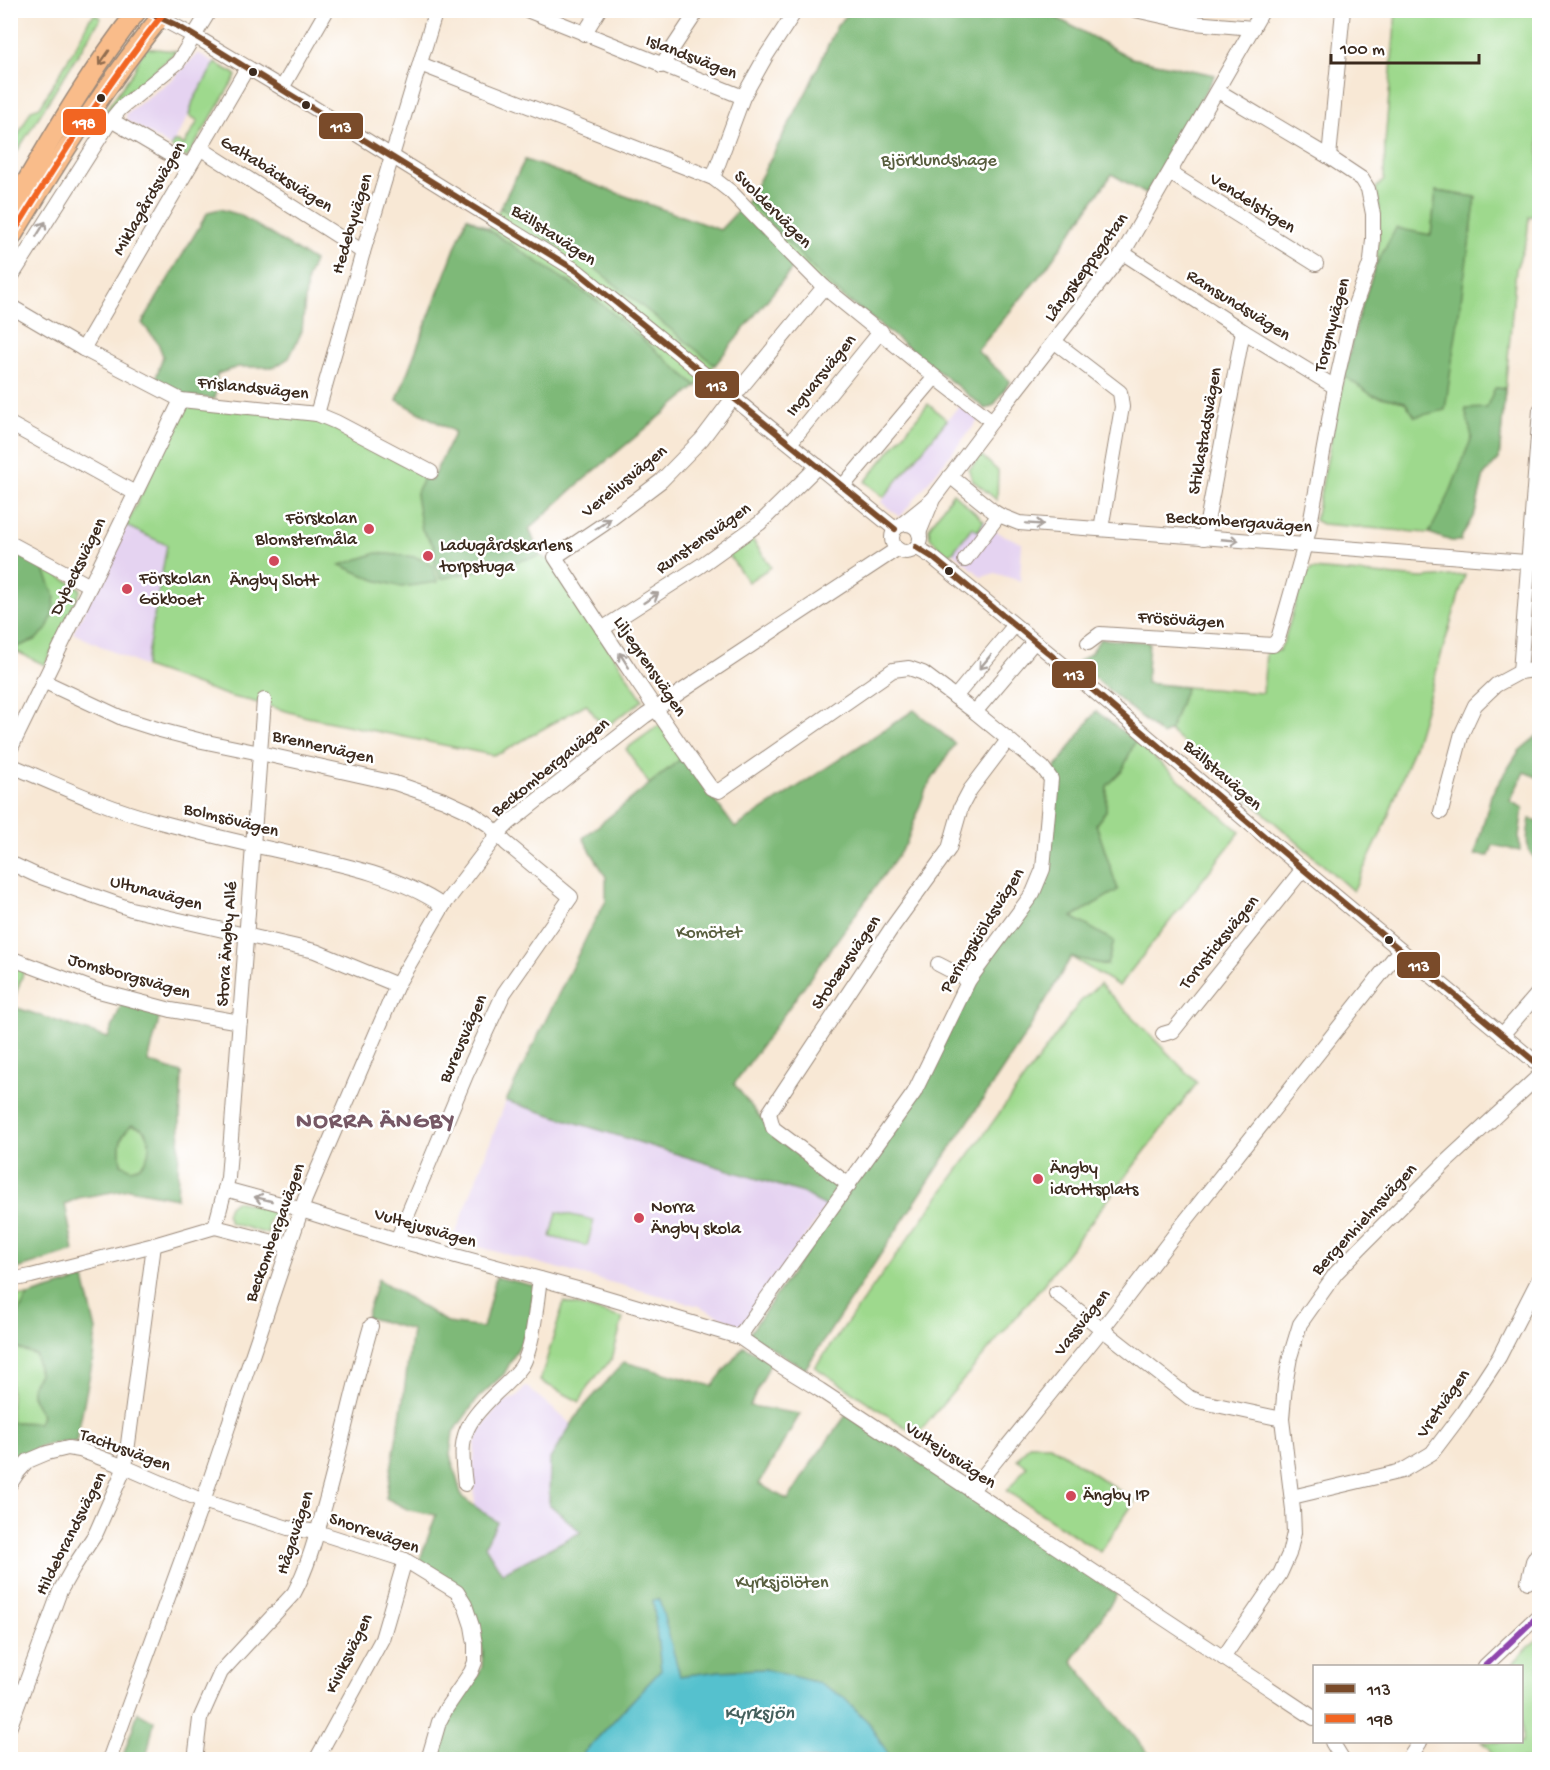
<svg xmlns="http://www.w3.org/2000/svg" width="1550" height="1770" viewBox="0 0 1550 1770" font-family="'Gochi Hand',sans-serif">
<style>
.built{fill:#e5d3f1}
.green{fill:#9ed98d;stroke:#6c8256;stroke-width:1.5}
.forest{fill:#7eb978;stroke:#5c724b;stroke-width:1.5;fill-rule:evenodd}
.water{fill:#55c1ce;stroke:#487676;stroke-width:1.5}
.lines{fill:none;stroke-linecap:round;stroke-linejoin:round}
.minor-casing{stroke:#9a897a;stroke-width:16}
.major-casing{stroke:#9a897a;stroke-width:21}
.minor{stroke:#fff;stroke-width:14}
.major{stroke:#f9bc8a;stroke-width:18}
.bus-1-casing{stroke:#fff;stroke-width:10}
.bus-2-casing{stroke:#fff;stroke-width:10}
.bus-3-casing{stroke:#fff;stroke-width:10}
.bus-1{stroke:#7a4b2a;stroke-width:6}
.bus-2{stroke:#f26522;stroke-width:6}
.bus-3{stroke:#8e44ad;stroke-width:6}
.oneway{stroke:#906c4f}
.oneway2{stroke:#a79f9a}
.bus-dot{fill:#3b2a1e;stroke:#fff;stroke-width:2}
.poi-dot{fill:#d1495b;stroke:#fff;stroke-width:2}
.labels{text-anchor:middle;dominant-baseline:central;stroke-width:5;stroke-linejoin:round;paint-order:stroke}
.street-label{font-size:18px;fill:#3b2a1e;stroke:#fff}
.park-label{font-size:18px;fill:#595f3f;stroke:#fff}
.poi-label{font-size:18px;fill:#3b2a1e;stroke:#fff;text-anchor:start}
.water-label{font-size:20px;font-style:italic;fill:#445f5c;stroke:#fff}
.district-label{font-size:24px;font-weight:bold;letter-spacing:1.5px;fill:#765865;stroke:#fff}
.line-badge{stroke:#fff;stroke-width:2}
.badge-label{font-size:16px;text-anchor:middle;font-weight:bold;fill:#fff}
</style>
<rect width="100%" height="100%" fill="#fff"/>
<filter id="ink" filterUnits="userSpaceOnUse"><feTurbulence type="fractalNoise" baseFrequency=".0167" numOctaves="2"/><feDisplacementMap in="SourceGraphic" scale="12" xChannelSelector="R" yChannelSelector="G"/><feConvolveMatrix kernelMatrix="1 2 1 2 8 2 1 2 1" color-interpolation-filters="sRGB"/></filter>
<filter id="wash" filterUnits="userSpaceOnUse"><feTurbulence type="fractalNoise" baseFrequency=".008" numOctaves="4" result="noise"/><feDisplacementMap in="SourceGraphic" scale="24" xChannelSelector="R" yChannelSelector="G"/><feGaussianBlur stdDeviation="1.35" result="paint"/><feColorMatrix in="noise" values="0 0 0 0 0 0 0 0 0 0 0 0 0 0 0 0 0 1.4 0 .05"/><feComposite in="paint" operator="in"/></filter>
<g filter="url(#wash)">
<rect width="100%" height="100%" fill="#f8e8d5"/>
<g class="built">
<polygon points="198,53 215,63 193,101 189,115 171,147 127,120 126,114 174,78"/>
<polygon points="962,402 981,417 900,517 881,502"/>
<polygon points="984,521 999,533 1022,543 1020,581 995,573 982,577 953,552 972,526 978,531"/>
<polygon points="126,526 167,544 145,667 73,633"/>
<polygon points="506,1101 538,1109 803,1193 826,1207 742,1327 699,1306 453,1240"/>
<polygon points="526,1386 571,1424 550,1459 582,1532 502,1573 485,1546 496,1522 475,1507 473,1471 475,1443 480,1430 499,1406 507,1400 516,1398"/>
</g>
<g class="green">
<polygon points="851,11 1044,11 1131,58 1215,75 1146,194 1112,174 1046,268 977,351 1010,381 994,405 795,265 697,386 576,486 529,529 540,556 552,562 643,700 604,728 586,704 501,753 492,755 307,717 251,701 232,697 145,667 167,545 126,526 181,412 190,406 316,417 414,469 423,478 431,481 455,432 397,400 467,217 489,229 525,160 720,230 748,201 808,89 837,26"/>
<path d="M1396 11H1539V217L1529 216 1527 238 1516 269 1499 459 1484 475 1475 513 1462 536 1322 524 1315 520 1344 376 1372 395 1405 402 1476 198 1436 191 1431 235 1384 250 1375 267C1380 238 1381 217 1376 188L1384 180 1385 143Z"/>
<polygon points="95,14 101,18 11,161 11,149 31,110 40,107 76,46 89,20"/>
<polygon points="146,48 177,51 107,112 105,111 134,71 140,56"/>
<polygon points="215,63 234,73 236,76 187,158 171,147 173,142 178,142 184,145 198,121 189,115 193,101"/>
<polygon points="928,404 947,420 884,497 865,482"/>
<polygon points="981,455 998,471 997,500 972,480 969,470"/>
<polygon points="953,493 984,521 978,531 972,527 953,552 948,555 930,538 929,528"/>
<polygon points="750,536 771,567 748,582 727,553"/>
<polygon points="10,548 80,588 80,592 45,665 11,649"/>
<polygon points="1312,569 1422,578 1465,575 1415,743 1385,825 1353,891 1170,731 1186,687 1263,693 1266,652 1279,651 1284,641 1304,576"/>
<polygon points="658,726 661,726 683,757 649,784 626,749"/>
<polygon points="1135,741 1240,832 1119,986 1071,957 1107,965 1072,917 1117,890 1096,824 1106,811 1107,786 1122,771"/>
<polygon points="16,965 25,968 11,1008 11,978"/>
<polygon points="1100,984 1197,1083 1042,1286 917,1435 815,1367 1080,1002"/>
<path d="M131 1125C135 1126 138 1127 141 1128 153 1136 152 1158 140 1166 139 1167 132 1169 131 1169L121 1164C119 1148 118 1136 131 1125Z"/>
<polygon points="235,1201 275,1209 268,1222 268,1234 230,1223 226,1214 229,1206"/>
<polygon points="557,1212 594,1220 587,1246 551,1237"/>
<polygon points="10,1296 28,1296 13,1323 17,1348 36,1355 39,1375 31,1394 42,1415 39,1423 11,1422"/>
<polygon points="564,1302 623,1318 612,1359 588,1386 580,1402 540,1381"/>
<polygon points="1029,1445 1050,1445 1135,1501 1100,1552 1007,1491 1027,1466 1017,1459"/>
<polygon points="1539,1637 1539,1759 1494,1759 1488,1747 1481,1742 1522,1742 1522,1666 1510,1666"/>
</g>
<g class="forest">
<polygon points="851,11 1044,11 1131,58 1215,75 1146,194 1112,174 1046,268 977,351 1010,381 994,405 986,409 827,283 748,201 808,89 837,26"/>
<polygon points="525,160 720,230 739,210 795,265 715,365 587,262 500,208"/>
<polygon points="1436,191 1476,197 1445,410 1415,417 1405,402 1372,395 1344,376 1357,321 1375,267 1396,228 1431,235"/>
<polygon points="220,209 240,215 314,261 307,279 302,331 289,358 275,367 238,367 217,374 215,399 182,395 155,381 163,356 158,343 142,323 208,212"/>
<polygon points="467,217 489,230 599,302 697,386 576,486 529,529 540,556 441,579 435,565 434,546 422,530 416,495 423,478 431,481 455,432 397,400"/>
<polygon points="1495,388 1505,388 1499,459 1484,475 1475,513 1462,536 1461,541 1451,541 1429,533 1448,497 1472,437 1465,409 1486,408"/>
<polygon points="10,548 42,565 55,597 52,617 46,630 35,640 12,649 10,649"/>
<polygon points="377,553 416,557 432,565 438,582 402,587 375,580 340,565"/>
<polygon points="1100,639 1149,642 1146,683 1186,687 1170,731 1162,735 1077,663 1091,653"/>
<polygon points="914,710 955,744 926,789 906,844 734,1084 777,1139 842,1186 826,1207 803,1193 506,1101 594,922 606,901 606,877 583,838 683,757 735,828"/>
<polygon points="1096,711 1135,741 1122,771 1107,786 1106,811 1096,824 1118,890 1072,917 1114,941 1107,965 1071,957 1026,1034 805,1369 749,1334 923,1086 971,984 1024,912 1050,839 1053,771"/>
<polygon points="1539,734 1539,778 1524,772 1510,801 1523,808 1519,836 1520,851 1493,845 1489,856 1475,855 1491,795 1519,751"/>
<path d="M1530 819 1539 821V861C1523 852 1527 835 1530 819Z"/>
<path d="M123 1001 161 1011 148 1062 182 1073 177 1198 129 1189 78 1198 65 1204 74 1251 11 1271 10 1008 11 1006 108 1038ZM132 1125C135 1126 138 1127 141 1128 153 1136 151 1158 140 1166 139 1167 132 1169 131 1169L121 1164C119 1148 118 1136 132 1125Z"/>
<polygon points="496,1277 535,1286 528,1330 504,1374 478,1398 453,1433 450,1455 462,1497 497,1522 485,1546 502,1573 581,1532 549,1504 550,1459 580,1411 624,1362 712,1386 744,1346 771,1362 750,1406 800,1414 759,1484 788,1500 814,1459 847,1414 1117,1594 1072,1661 1153,1759 891,1759 869,1723 842,1696 764,1669 720,1671 680,1676 658,1599 653,1600 661,1670 578,1759 437,1759 449,1717 479,1674 482,1667 483,1651 476,1617 419,1562 436,1515 409,1510 386,1498 403,1400 412,1330 366,1317 378,1279 448,1323 483,1328"/>
<path d="M84 1279 96 1330 93 1359 76 1442C62 1440 30 1447 21 1458 17 1462 14 1469 11 1474V1422L39 1423 42 1415C34 1399 25 1391 39 1374L36 1355 17 1348C7 1326 18 1315 28 1296Z"/>
<polygon points="138,1712 154,1721 146,1759 122,1759"/>
</g>
<polygon class="water" points="659,1599 680,1676 720,1671 764,1669 819,1683 842,1696 869,1723 891,1759 578,1759 661,1670 653,1600"/>
</g>
<g filter="url(#ink)">
<g class="lines">
<defs>
<g id="minor">
<polyline points="527,10 743,97"/>
<polyline points="1135,10 1194,23 1253,28"/>
<polyline points="160,18 203,41 282,88 577,271 895,529"/>
<polyline points="584,34 599,10"/>
<polyline points="420,64 713,178 731,192 795,258 824,287 935,377 992,421"/>
<polyline points="661,66 698,10"/>
<polyline points="282,88 327,10"/>
<polyline points="111,120 189,166"/>
<polyline points="200,148 363,252"/>
<polyline points="1329,157 1343,10"/>
<polyline points="1170,173 1316,264"/>
<polyline points="713,178 743,97 766,56 796,10"/>
<polyline points="1123,253 1243,331 1335,387"/>
<polyline points="10,279 111,120 120,109 178,62 210,10"/>
<polyline points="10,306 83,349 181,400 317,414 336,422 431,472"/>
<polyline points="1055,342 1120,392 1122,407 1101,529"/>
<polyline points="83,349 247,68"/>
<polyline points="317,414 363,252 436,10"/>
<polyline points="10,424 135,493"/>
<polyline points="790,443 881,331"/>
<polyline points="950,476 993,511 999,515 1019,523 1540,563"/>
<polyline points="843,486 935,377"/>
<circle cx="906" cy="538" r="14"/>
<polyline points="901,525 932,500"/>
<polyline points="919,533 933,499 992,421 1123,253 1263,10"/>
<polyline points="1204,538 1243,331"/>
<polyline points="10,543 90,586"/>
<polyline points="916,547 932,557 1068,669 1303,869 1540,1066"/>
<polyline points="965,560 999,515"/>
<polyline points="602,629 700,566 760,523 818,466"/>
<polyline points="1088,643 1100,634 1273,645 1278,639 1309,530 1335,387 1352,313 1371,261 1373,239 1373,214 1368,189 1362,179 1329,157 1218,91"/>
<polyline points="1520,672 1540,410"/>
<polyline points="43,681 122,718 160,730 202,741 260,753 395,783 444,800 468,811 489,825 506,843 571,897 504,993 466,1075 397,1240"/>
<polyline points="955,697 1014,626"/>
<polyline points="975,712 1034,642"/>
<polyline points="10,750 181,400"/>
<path d="M10 765C58 785 106 808 156 821 194 831 232 841 271 849 329 862 393 872 443 906"/>
<polyline points="1441,812 1462,733 1475,705 1496,685 1520,672 1540,669"/>
<polyline points="10,863 38,876 131,909 315,951 397,985"/>
<polyline points="10,958 95,990 171,1010 240,1022"/>
<polyline points="938,964 969,980"/>
<polyline points="1163,1034 1173,1031 1303,869"/>
<polyline points="1502,1035 1540,991"/>
<polyline points="849,1185 773,1128 769,1113 891,929 949,849 961,807 970,790 1008,740"/>
<polyline points="225,1189 292,1207 397,1240 581,1290 739,1337 781,1366 820,1390 1314,1718"/>
<polyline points="215,1227 228,1178 264,700"/>
<polyline points="215,1227 289,1246"/>
<polyline points="10,1280 31,1276 154,1245 215,1227"/>
<polyline points="1056,1293 1190,1398 1198,1401 1282,1419"/>
<path d="M739 1337 914 1093 969 980 1033 893 1043 869 1051 779 1043 768 975 712 923 673 909 668 893 670 719 791 711 788C657 713 606 635 555 557L604 524 661 481 702 439 739 390 824 287"/>
<polyline points="10,1484 18,1472 28,1461 47,1453 68,1448 80,1450 125,1467 203,1501 288,1528 317,1532 405,1560 457,1592 465,1605 472,1626 475,1644 475,1662 471,1672 447,1707 439,1722 428,1760"/>
<path d="M465 1484C459 1436 462 1427 496 1393 505 1385 515 1376 522 1366 534 1345 536 1304 540 1279"/>
<polyline points="971,1491 1103,1328 1179,1229 1400,950"/>
<polyline points="1292,1497 1402,1471 1432,1453 1463,1412 1499,1357 1540,1277"/>
<polyline points="1528,1582 1533,1561 1540,1550"/>
<polyline points="1223,1658 1280,1574 1289,1554 1294,1533 1293,1510 1282,1419 1285,1385 1290,1357 1300,1324 1336,1273 1360,1248 1448,1160 1540,1075"/>
<polyline points="1485,1666 1540,1614"/>
<polyline points="10,1726 60,1591 73,1568 96,1533 125,1467 154,1245"/>
<polyline points="1332,1742 1343,1760"/>
<polyline points="109,1760 203,1501 305,1199 397,985 443,906 498,834 509,823 578,768 645,716 694,683 897,549"/>
<path d="M195 1760 200 1719 221 1672 294 1593C309 1565 317 1533 326 1501 342 1443 354 1384 371 1326"/>
<polyline points="316,1760 382,1639 405,1560"/>
<polyline points="1408,1760 1420,1742"/>
</g>
<g id="major">
<path d="M10 209C50 141 89 72 138 10"/>
<path d="M10 240C58 160 107 82 166 10"/>
</g>
</defs>
<use href="#minor" class="minor-casing"/>
<use href="#major" class="major-casing"/>
<use href="#minor" class="minor"/>
<use href="#major" class="major"/>
<defs>
<g id="bus-1">
<polyline points="144,10 176,25 203,41 577,271 895,529"/>
<polyline points="916,547 932,557 1068,669 1303,869 1540,1066"/>
</g>
<path id="bus-2" d="M10 239C58 160 108 83 166 10"/>
<polyline id="bus-3" points="1485,1666 1540,1614"/>
</defs>
<use href="#bus-1" class="bus-1-casing"/>
<use href="#bus-2" class="bus-2-casing"/>
<use href="#bus-3" class="bus-3-casing"/>
<use href="#bus-1" class="bus-1"/>
<use href="#bus-2" class="bus-2"/>
<use href="#bus-3" class="bus-3"/>
</g>
<defs><path id="oneway-shaft" d="M-6 0H5M1.5-3L5.5 0L1.5 3" fill="none" stroke-width="1.6" stroke-linecap="round" stroke-linejoin="round" transform="scale(1.5)"/></defs>
<use class="oneway" href="#oneway-shaft" transform="translate(104 58) rotate(125)"/>
<g class="oneway2">
<use href="#oneway-shaft" transform="translate(41 229) rotate(-58)"/>
<use href="#oneway-shaft" transform="translate(603 524) rotate(-35)"/>
<use href="#oneway-shaft" transform="translate(1035 524) rotate(4)"/>
<use href="#oneway-shaft" transform="translate(1230 540) rotate(5)"/>
<use href="#oneway-shaft" transform="translate(651 598) rotate(-33)"/>
<use href="#oneway-shaft" transform="translate(624 660) rotate(-123)"/>
<use href="#oneway-shaft" transform="translate(985 662) rotate(130)"/>
<use href="#oneway-shaft" transform="translate(263 1199) rotate(-166)"/>
</g>
</g>
<g class="bus-dot">
<circle cx="253" cy="72" r="5"/>
<circle cx="101" cy="98" r="5"/>
<circle cx="306" cy="105" r="5"/>
<circle cx="949" cy="571" r="5"/>
<circle cx="1389" cy="940" r="5"/>
</g>
<g class="poi-dot">
<circle cx="369" cy="529" r="6"/>
<circle cx="428" cy="556" r="6"/>
<circle cx="274" cy="561" r="6"/>
<circle cx="127" cy="589" r="6"/>
<circle cx="1038" cy="1179" r="6"/>
<circle cx="639" cy="1218" r="6"/>
<circle cx="1071" cy="1496" r="6"/>
</g>
<g class="labels">
<g class="street-label">
<text transform="translate(691 58) rotate(21)">Islandsvägen</text>
<text transform="translate(276 175) rotate(32)">Galtabäcksvägen</text>
<text transform="translate(150 199) rotate(-60)">Miklagårdsvägen</text>
<text transform="translate(1252 204) rotate(32)">Vendelstigen</text>
<text transform="translate(772 210) rotate(45)">Svoldervägen</text>
<text transform="translate(353 224) rotate(-73)">Hedebyvägen</text>
<text transform="translate(553 236) rotate(33)">Bällstavägen</text>
<text transform="translate(1087 268) rotate(-54)">Långskeppsgatan</text>
<text transform="translate(1238 306) rotate(32)">Ramsundsvägen</text>
<text transform="translate(1333 325) rotate(-75)">Torgnyvägen</text>
<text transform="translate(822 376) rotate(-51)">Ingvarsvägen</text>
<text transform="translate(253 389) rotate(6)">Frislandsvägen</text>
<text transform="translate(1206 431) rotate(-80)">Stiklastadsvägen</text>
<text transform="translate(625 482) rotate(-39)">Vereliusvägen</text>
<text transform="translate(1239 523) rotate(4)">Beckombergavägen</text>
<text transform="translate(704 539) rotate(-35)">Runstensvägen</text>
<text transform="translate(79 567) rotate(-64)">Dybecksvägen</text>
<text transform="translate(1181 621) rotate(4)">Frösövägen</text>
<text transform="translate(649 667) rotate(56)">Liljegrensvägen</text>
<text transform="translate(323 748) rotate(13)">Brennervägen</text>
<text transform="translate(551 768) rotate(-39)">Beckombergavägen</text>
<text transform="translate(1222 776) rotate(41)">Bällstavägen</text>
<text transform="translate(231 821) rotate(14)">Bolmsövägen</text>
<text transform="translate(156 894) rotate(15)">Ultunavägen</text>
<text transform="translate(983 931) rotate(-58)">Peringskiöldsvägen</text>
<text transform="translate(1220 943) rotate(-51)">Torvsticksvägen</text>
<text transform="translate(228 944) rotate(-86)">Stora Ängby Allé</text>
<text transform="translate(847 963) rotate(-56)">Stobæusvägen</text>
<text transform="translate(129 977) rotate(16)">Jomsborgsvägen</text>
<text transform="translate(464 1039) rotate(-66)">Bureusvägen</text>
<text transform="translate(1365 1220) rotate(-47)">Bergenhielmsvägen</text>
<text transform="translate(425 1229) rotate(16)">Vultejusvägen</text>
<text transform="translate(276 1233) rotate(-70)">Beckombergavägen</text>
<text transform="translate(1083 1323) rotate(-52)">Vassvägen</text>
<text transform="translate(1444 1404) rotate(-55)">Vretvägen</text>
<text transform="translate(125 1451) rotate(20)">Tacitusvägen</text>
<text transform="translate(950 1456) rotate(34)">Vultejusvägen</text>
<text transform="translate(296 1533) rotate(-72)">Hågavägen</text>
<text transform="translate(72 1534) rotate(-63)">Hildebrandsvägen</text>
<text transform="translate(374 1534) rotate(19)">Snorrevägen</text>
<text transform="translate(350 1654) rotate(-64)">Kiviksvägen</text>
</g>
<g class="park-label">
<text x="939" y="161">Björklundshage</text>
<text x="709" y="933">Komötet</text>
<text x="782" y="1583">Kyrksjölöten</text>
</g>
<g class="poi-label">
<text x="357" y="519" text-anchor="end">Förskolan<tspan x="357" dy="21">Blomstermåla</tspan></text>
<text x="440" y="546">Ladugårdskarlens<tspan x="440" dy="21">torpstuga</tspan></text>
<text x="139" y="579">Förskolan<tspan x="139" dy="21">Gökboet</tspan></text>
<text x="274" y="581" text-anchor="middle">Ängby Slott</text>
<text x="1050" y="1169">Ängby<tspan x="1050" dy="21">idrottsplats</tspan></text>
<text x="651" y="1208">Norra<tspan x="651" dy="21">Ängby skola</tspan></text>
<text x="1083" y="1496">Ängby IP</text>
</g>
<g class="water-label">
<text x="759" y="1714">Kyrksjön</text>
</g>
<g class="district-label">
<text x="376" y="1122">NORRA ÄNGBY</text>
</g>
</g>
<g class="line-badge">
<rect x="62" y="108" width="45" height="28" rx="6" fill="#f26522"/>
<rect x="318" y="112" width="46" height="28" rx="6" fill="#7a4b2a"/>
<rect x="694" y="370" width="46" height="29" rx="6" fill="#7a4b2a"/>
<rect x="1051" y="660" width="46" height="29" rx="6" fill="#7a4b2a"/>
<rect x="1396" y="951" width="45" height="28" rx="6" fill="#7a4b2a"/>
</g>
<g class="badge-label">
<text x="84" y="128">198</text>
<text x="341" y="132">113</text>
<text x="717" y="391">113</text>
<text x="1074" y="680">113</text>
<text x="1419" y="971">113</text>
</g>
<rect width="1550" height="1770" fill="none" stroke="#fff" stroke-width="36"/>
<rect x="1313" y="1665" width="210" height="78" fill="#ffffff" stroke="#b1aaa5" stroke-width="1.5"/>
<rect x="1325" y="1684" width="30" height="9" fill="#7a4b2a" stroke="#b1aaa5" stroke-width="1.5"/>
<text x="1367" y="1695" font-size="18" fill="#3b2a1e">113</text>
<rect x="1325" y="1714" width="30" height="9" fill="#f26522" stroke="#b1aaa5" stroke-width="1.5"/>
<text x="1367" y="1725" font-size="18" fill="#3b2a1e">198</text>
<path d="M1331 54v9h148v-9" fill="none" stroke="#3b2a1e" stroke-width="3"/>
<text x="1340" y="54" font-size="18" fill="#3b2a1e" stroke="#ffffff" stroke-width="4.5" paint-order="stroke">100 m</text>
</svg>
